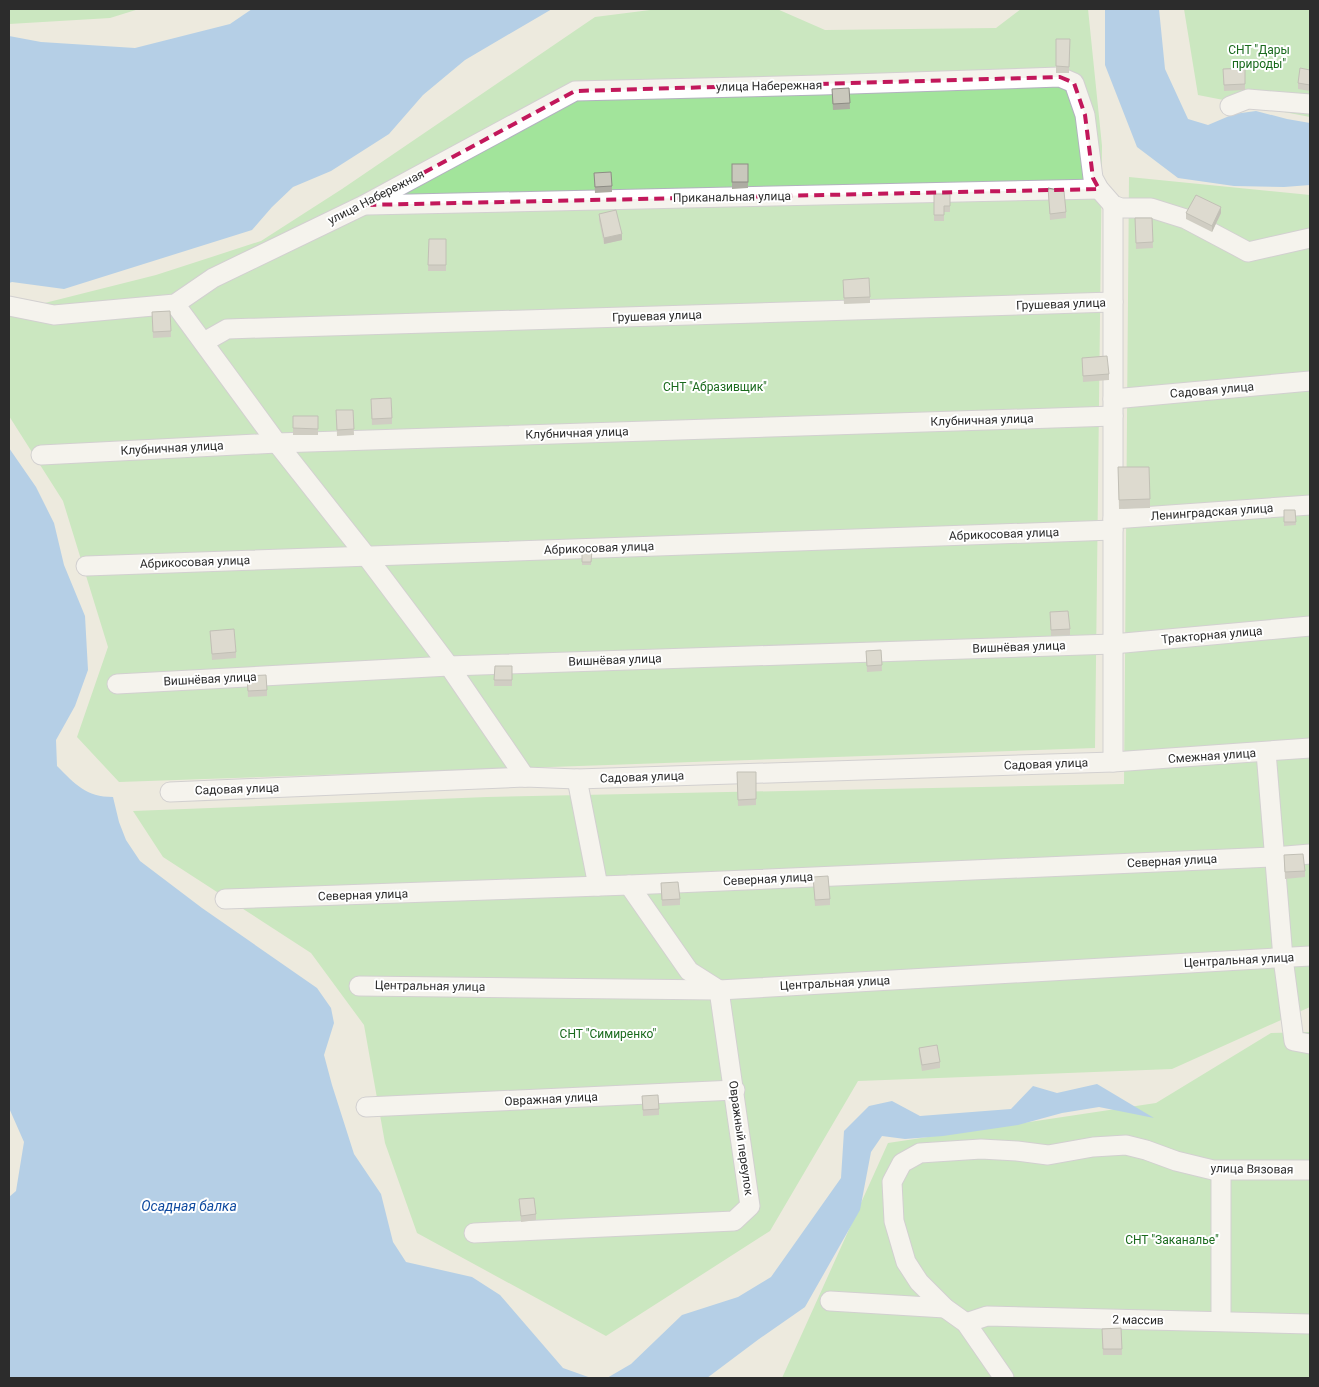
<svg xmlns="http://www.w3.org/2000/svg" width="1319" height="1387" viewBox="0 0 1319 1387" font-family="Roboto,sans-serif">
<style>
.green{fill:#a2e49b}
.water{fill:#71b0ef}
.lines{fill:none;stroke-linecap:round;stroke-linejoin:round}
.minor-casing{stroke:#b2b2bf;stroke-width:21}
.minor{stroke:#fff;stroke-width:19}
.wall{fill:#adaca2}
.shaded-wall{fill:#8d8c84}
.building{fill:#c9c8bc;stroke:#8d8c84}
.marked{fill:none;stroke:#c2185b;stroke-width:4;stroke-dasharray:10 6;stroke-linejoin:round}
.labels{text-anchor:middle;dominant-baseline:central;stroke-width:4;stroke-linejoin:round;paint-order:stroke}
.park-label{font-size:12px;fill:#1a6a1d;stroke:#fff}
.street-label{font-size:12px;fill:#2c2c2c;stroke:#fff}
.water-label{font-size:14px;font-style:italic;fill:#0d499f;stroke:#fff}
</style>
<rect width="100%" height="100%" fill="#edeade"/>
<g class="green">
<polygon points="9,9 139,9 110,18 9,24"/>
<polygon points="658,9 777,9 825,30 996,28 1021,9 1088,9 1102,146 1095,748 119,782 77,737 108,647 63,501 9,416 9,312 156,275 261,241 342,189 595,17"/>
<polygon points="1184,9 1310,9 1310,117 1198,95"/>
<polygon points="1129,177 1310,195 1310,1007 1172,1069 858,1081 770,1231 606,1336 417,1233 385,1143 364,1025 311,953 163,857 133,811 487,797 1124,784"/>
<polygon points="1310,1032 1310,1378 782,1378 888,1143 1156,1103 1271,1033"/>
</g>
<g class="water">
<polygon points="252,9 552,9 465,60 423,95 389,134 331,171 293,187 272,207 252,230 64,289 12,282 9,283 9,36 41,42 135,48 230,24"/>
<polygon points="1105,9 1159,9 1165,69 1188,119 1208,125 1234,114 1256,111 1287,119 1310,123 1310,185 1284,187 1234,186 1178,178 1137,147 1105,65"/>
<path d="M9 448 36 487 54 523 64 565 85 616 88 670 75 706 56 740 57 766C75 784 86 797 113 797L119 822 126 840 140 861 202 908 317 988 331 1008 334 1023 324 1055 332 1085 354 1154 381 1194 393 1242 406 1262 472 1277 500 1295 563 1368 591 1378H9V1197L16 1191 24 1142 9 1108Z"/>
<polygon points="1097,1084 1154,1118 1099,1107 1062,1113 1018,1125 943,1136 905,1139 882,1136 871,1152 860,1210 805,1307 759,1339 707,1378 607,1378 631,1364 682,1315 738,1297 771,1277 841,1178 844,1131 869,1106 892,1101 920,1116 1011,1109 1033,1086 1057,1093"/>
</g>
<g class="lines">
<defs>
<g id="minor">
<polyline points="1230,106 1248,99 1310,104"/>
<polyline points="367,205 1099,189"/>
<polyline points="175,304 277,443 367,557 449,666 525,777"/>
<polyline points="9,306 54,315 175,304 213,278 364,205 575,91 821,85 1060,77 1074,83 1085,115 1093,178 1099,189 1113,205 1121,208 1151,208 1186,219 1248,252 1310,238"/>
<polyline points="204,342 227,329 1113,302"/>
<polyline points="1113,399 1310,381"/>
<polyline points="41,455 277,443 1113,416"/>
<polyline points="1113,519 1310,505"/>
<polyline points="86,566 1113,530"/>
<polyline points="117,684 449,666 1113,644 1310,626"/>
<polyline points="1266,752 1283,958 1294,1041 1310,1044"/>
<polyline points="1113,762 1113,205"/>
<polyline points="577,779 598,886"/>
<polyline points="170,792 525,777 577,779 1113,762 1310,748"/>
<polyline points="225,899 629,885 1274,857 1310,854"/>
<polyline points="359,986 719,990 1310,956"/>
<polyline points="366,1107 735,1090"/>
<polyline points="1221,1171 1221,1321"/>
<polyline points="474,1233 734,1221 750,1206 719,990 689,971 629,885"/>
<polyline points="830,1301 945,1308"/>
<polyline points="966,1323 987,1316 1310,1324"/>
<polyline points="1004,1378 966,1323 945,1308 919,1282 906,1262 894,1221 892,1182 902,1163 920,1153 981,1149 1017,1151 1048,1155 1093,1147 1126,1145 1146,1150 1176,1161 1213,1170 1310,1170"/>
</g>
</defs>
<use href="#minor" class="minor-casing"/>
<use href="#minor" class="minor"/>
</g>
<g class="wall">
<polygon points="1056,39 1070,39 1069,73 1056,73"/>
<polygon points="1245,68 1245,90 1224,91 1223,69"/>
<polygon points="1310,70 1310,91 1298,89 1298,83"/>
<polygon points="849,88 850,109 833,110 832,95"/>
<polygon points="732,164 748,164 748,188 732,189"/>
<polygon points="594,173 612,186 612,192 595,193"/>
<polygon points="1048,188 1066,212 1066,218 1050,220"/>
<polygon points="934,194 950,194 950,212 944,212 944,221 934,221"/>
<polygon points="1186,213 1221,213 1212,232 1186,219"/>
<polygon points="599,214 622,240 604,244 599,220"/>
<polygon points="1135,218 1152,218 1153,248 1136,249"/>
<polygon points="429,239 446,239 446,271 428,271"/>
<polygon points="843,286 870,297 870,303 844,304"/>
<polygon points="170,311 171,337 153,338 152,312"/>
<polygon points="1082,358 1109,374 1109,380 1083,382"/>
<polygon points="371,405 392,418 392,424 372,425"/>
<polygon points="336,410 353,410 354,435 337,436"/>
<rect x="293" y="416" width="25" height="19"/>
<polygon points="1118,467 1150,499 1150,508 1119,509"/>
<polygon points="1284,510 1295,510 1296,525 1284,526"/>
<polygon points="582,550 592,550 591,565 582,565"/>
<polygon points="1050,612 1070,629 1070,635 1051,636"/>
<polygon points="210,631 236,652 236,658 212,660"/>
<polygon points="881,650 882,671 867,672 866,651"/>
<polygon points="495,666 512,666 512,686 494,686"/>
<polygon points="247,676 267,690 267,696 248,697"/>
<polygon points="737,772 756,772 756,805 738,806"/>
<polygon points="1284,855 1305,871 1305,877 1285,879"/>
<polygon points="813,877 830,899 830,905 815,906"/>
<polygon points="661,883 680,899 680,905 662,906"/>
<polygon points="919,1048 940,1062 940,1068 922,1071 919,1054"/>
<polygon points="642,1096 659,1109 659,1115 643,1116"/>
<polygon points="519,1199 536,1214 536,1220 521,1222"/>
<polygon points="1121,1328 1122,1355 1103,1355 1102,1329"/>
</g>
<g class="shaded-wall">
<polygon points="1221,207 1221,213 1212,232 1212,226"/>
<polygon points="622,234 622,240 604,244 604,238"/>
</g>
<g class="building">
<polygon points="1056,39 1070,39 1069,67 1056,66"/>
<polygon points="1245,68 1245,84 1224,85 1223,69"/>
<polygon points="1300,68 1310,70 1310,85 1298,83"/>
<polygon points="849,88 850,103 833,104 832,89"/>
<rect x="732" y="164" width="16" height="18"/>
<polygon points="611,172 612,186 595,187 594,173"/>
<polygon points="1048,188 1064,191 1066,212 1050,214"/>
<polygon points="934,194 950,194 950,206 944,206 944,215 934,215"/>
<polygon points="1196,195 1221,207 1212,226 1186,213"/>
<polygon points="616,210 622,234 604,238 599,214"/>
<polygon points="1135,218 1152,218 1153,242 1136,243"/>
<polygon points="429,239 446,239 446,265 428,265"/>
<polygon points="869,278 870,297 844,298 843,280"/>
<polygon points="170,311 171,331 153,332 152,312"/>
<polygon points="1107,356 1109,374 1083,376 1082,358"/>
<polygon points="391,398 392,418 372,419 371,399"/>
<polygon points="336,410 353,410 354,429 337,430"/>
<polygon points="293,416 318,416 318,429 293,428"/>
<polygon points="1118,467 1149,467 1150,499 1119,500"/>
<polygon points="1284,510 1295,510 1296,522 1284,522"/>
<polygon points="582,550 592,550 591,562 582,562"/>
<polygon points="1068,611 1070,629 1051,630 1050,612"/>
<polygon points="234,629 236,652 212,654 210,631"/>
<polygon points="881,650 882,665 867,666 866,651"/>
<polygon points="495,666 512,666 512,680 494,680"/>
<polygon points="266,675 267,690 248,691 247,676"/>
<polygon points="737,772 756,772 756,799 738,800"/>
<polygon points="1303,854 1305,871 1285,872 1284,855"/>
<polygon points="828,876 830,899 815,900 813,877"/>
<polygon points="678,882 680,899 662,900 661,883"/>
<polygon points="937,1045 940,1062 922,1065 919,1048"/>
<polygon points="658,1095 659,1109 643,1110 642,1096"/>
<polygon points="534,1198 536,1214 521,1216 519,1199"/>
<polygon points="1121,1328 1122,1349 1103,1349 1102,1329"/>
</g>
<path d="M0 0H1319V1387H0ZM1060 77 1074 83 1085 115 1093 178 1099 189 364 205 575 91Z" fill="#edeade" fill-opacity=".55" fill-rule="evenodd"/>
<path class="marked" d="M1060 77 1074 83 1085 115 1093 178 1099 189 364 205 575 91Z"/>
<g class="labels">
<g class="park-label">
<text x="1259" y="50">СНТ "Дары<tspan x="1259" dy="14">природы"</tspan></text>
<text x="715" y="387">СНТ "Абразивщик"</text>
<text x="608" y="1034">СНТ "Симиренко"</text>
<text x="1172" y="1240">СНТ "Заканалье"</text>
</g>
<g class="street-label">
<text transform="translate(769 86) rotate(-1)">улица Набережная</text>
<text transform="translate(376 197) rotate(-27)">улица Набережная</text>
<text transform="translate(732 197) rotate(-1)">Приканальная улица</text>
<text transform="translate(1061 304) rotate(-2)">Грушевая улица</text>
<text transform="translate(657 316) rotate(-2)">Грушевая улица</text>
<text transform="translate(1212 390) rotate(-5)">Садовая улица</text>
<text transform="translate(982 420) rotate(-2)">Клубничная улица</text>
<text transform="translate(577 433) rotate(-2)">Клубничная улица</text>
<text transform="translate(172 448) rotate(-3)">Клубничная улица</text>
<text transform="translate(1212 512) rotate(-4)">Ленинградская улица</text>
<text transform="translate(1004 534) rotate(-2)">Абрикосовая улица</text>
<text transform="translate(599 548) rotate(-2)">Абрикосовая улица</text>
<text transform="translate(195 562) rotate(-2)">Абрикосовая улица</text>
<text transform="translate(1212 635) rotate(-5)">Тракторная улица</text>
<text transform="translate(1019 647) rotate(-2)">Вишнёвая улица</text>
<text transform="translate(615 660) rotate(-2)">Вишнёвая улица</text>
<text transform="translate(210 679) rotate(-3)">Вишнёвая улица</text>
<text transform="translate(1212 756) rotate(-4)">Смежная улица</text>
<text transform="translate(1046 764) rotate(-2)">Садовая улица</text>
<text transform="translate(642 777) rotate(-2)">Садовая улица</text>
<text transform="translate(237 789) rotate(-2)">Садовая улица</text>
<text transform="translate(1172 861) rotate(-3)">Северная улица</text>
<text transform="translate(768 879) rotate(-3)">Северная улица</text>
<text transform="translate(363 895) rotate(-2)">Северная улица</text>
<text transform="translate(1239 960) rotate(-3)">Центральная улица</text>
<text transform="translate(835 983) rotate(-3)">Центральная улица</text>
<text transform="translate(430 986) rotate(1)">Центральная улица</text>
<text transform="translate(551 1099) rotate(-3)">Овражная улица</text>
<text transform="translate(741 1138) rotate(82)">Овражный переулок</text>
<text transform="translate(1252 1169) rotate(1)">улица Вязовая</text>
<text transform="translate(1138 1320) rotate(1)">2 массив</text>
</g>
<g class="water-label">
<text x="189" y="1206">Осадная балка</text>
</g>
</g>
<rect width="1319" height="1387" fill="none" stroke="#2c2c2c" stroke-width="20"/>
</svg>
